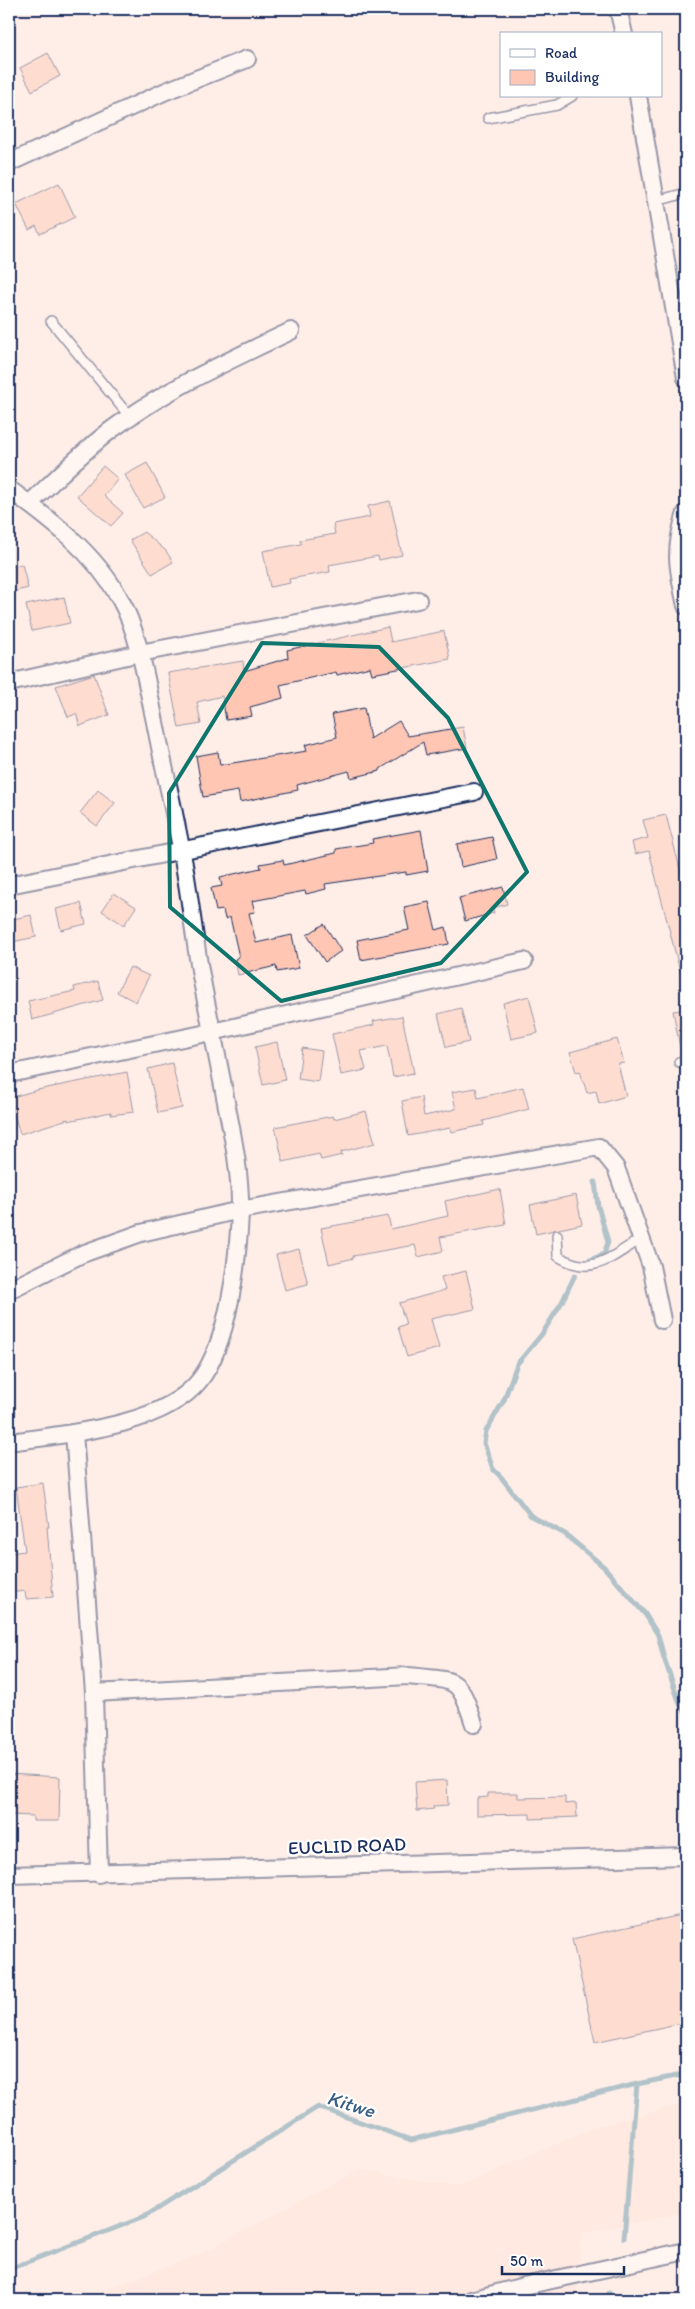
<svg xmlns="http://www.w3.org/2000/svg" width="695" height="2309" viewBox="0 0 695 2309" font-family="Itim,sans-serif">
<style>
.built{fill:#ffe2d8}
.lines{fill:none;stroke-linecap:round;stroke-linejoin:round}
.stream{stroke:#558da5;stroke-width:5}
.building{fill:#ffc6b4;stroke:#1b2f5e}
.service-casing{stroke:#1b2f5e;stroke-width:12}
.minor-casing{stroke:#1b2f5e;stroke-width:20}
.service{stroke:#fff;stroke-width:9}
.minor{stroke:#fff;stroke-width:16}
.marked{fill:none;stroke:#0f766e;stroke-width:4;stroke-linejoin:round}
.labels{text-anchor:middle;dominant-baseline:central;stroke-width:4.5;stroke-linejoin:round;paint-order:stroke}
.street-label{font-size:19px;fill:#1b2f5e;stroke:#fff}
.water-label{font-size:20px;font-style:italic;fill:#385e82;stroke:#fff}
</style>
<rect width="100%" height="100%" fill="#ffeee8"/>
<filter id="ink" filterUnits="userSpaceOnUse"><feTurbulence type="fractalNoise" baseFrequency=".02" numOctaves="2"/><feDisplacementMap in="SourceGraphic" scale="10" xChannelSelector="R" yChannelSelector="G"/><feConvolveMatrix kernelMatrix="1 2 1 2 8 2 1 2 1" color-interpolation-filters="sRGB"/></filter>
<g filter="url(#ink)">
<polygon class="built" points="686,2103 686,2212 581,2234 578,2300 77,2300 203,2253 358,2169 458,2187 594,2127"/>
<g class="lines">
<g class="stream">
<polyline points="588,1261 604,1254 608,1242 598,1206 595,1182"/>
<polyline points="575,1275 562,1302 542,1334 517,1364 504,1400 486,1431 484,1443 493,1469 501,1477 531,1516 565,1534 604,1567 645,1614 658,1635 664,1658 680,1704 686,1713"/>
<polyline points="624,2238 637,2084"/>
<polyline points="9,2269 144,2217 318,2107 411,2140 637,2084 686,2074"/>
<polyline points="608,2300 609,2293"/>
</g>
</g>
<g class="building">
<polygon points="48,53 60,76 32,91 20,68"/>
<polygon points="59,183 75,217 40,234 36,226 29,230 16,204"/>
<polygon points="147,463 165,497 143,508 125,475"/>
<polygon points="103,466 118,479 104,496 123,513 111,526 77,496"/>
<polygon points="390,501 402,555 379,560 378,556 329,565 330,572 289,579 290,583 270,587 263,551 301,544 300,540 335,534 333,524 370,517 368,506"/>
<polygon points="144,532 166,551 173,562 152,574 130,540"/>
<polygon points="22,564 28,588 9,593 9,567"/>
<polygon points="64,597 70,623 32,631 26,605"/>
<polygon points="388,627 391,642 444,631 450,659 372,674 370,667 337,675 336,672 280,685 283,698 250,707 252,716 226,720 222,696 197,702 201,724 179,728 168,673 243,661 244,671 288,658 287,650"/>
<polygon points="94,674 109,715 80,726 76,714 68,717 56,686"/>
<polygon points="364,708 370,739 399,721 408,736 463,727 467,748 426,755 423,742 380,769 380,771 351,778 349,771 297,785 298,790 240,802 238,791 203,797 196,756 218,752 220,765 307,751 305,745 337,737 332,714"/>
<polygon points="98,790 115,803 97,826 80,813"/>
<polygon points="666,815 686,892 686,978 682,979 649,851 635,854 632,842 648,838 643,820"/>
<polygon points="421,830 428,871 406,875 406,872 325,884 326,889 306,894 305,891 252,901 255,912 249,913 256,943 292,935 299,968 277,972 276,966 238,975 235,959 239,957 230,917 225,919 223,910 216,911 211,888 222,886 220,877 261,868 260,864 283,860 284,865 336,853 336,849 373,843 372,839"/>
<polygon points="492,837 497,859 461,867 457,844"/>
<polygon points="503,887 507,904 493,908 494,913 465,921 459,898"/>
<polygon points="114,893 136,907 124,925 102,911"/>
<polygon points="429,902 436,930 446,927 449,944 361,960 357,940 409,930 404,907"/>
<polygon points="81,903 86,924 61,930 56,909"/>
<polygon points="31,915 36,937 12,942 9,920"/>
<polygon points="324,924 341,951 325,962 307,935"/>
<polygon points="130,967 149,976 136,1002 117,992"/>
<polygon points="98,981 103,1000 32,1020 28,1001 75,991 74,987"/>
<polygon points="529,996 538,1033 511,1039 503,1003"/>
<polygon points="461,1008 469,1042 446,1047 438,1014"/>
<polygon points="686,1009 686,1047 680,1047 673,1011"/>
<polygon points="402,1016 414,1073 393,1077 387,1046 361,1051 366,1070 341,1075 332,1034 374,1025 373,1021"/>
<polygon points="617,1039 624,1063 618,1064 626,1096 599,1104 596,1091 587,1093 580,1071 576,1072 570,1052"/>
<polygon points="277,1042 285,1080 263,1085 255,1047"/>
<polygon points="302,1048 322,1051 318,1082 298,1079"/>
<polygon points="172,1063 182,1108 158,1113 148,1069"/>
<polygon points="127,1072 134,1112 111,1115 111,1112 68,1121 68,1119 20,1134 9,1098 37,1090"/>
<polygon points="523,1087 529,1109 483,1121 484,1125 451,1132 450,1128 408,1136 402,1101 421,1097 424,1116 456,1109 452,1092 476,1088 478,1098"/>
<polygon points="366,1111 375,1143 341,1152 342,1155 321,1160 319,1154 283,1162 275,1127 333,1116 334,1119"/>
<polygon points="500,1189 506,1225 440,1237 443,1251 418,1257 415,1245 353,1256 354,1258 329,1264 321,1228 388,1216 391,1229 448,1216 445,1201"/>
<polygon points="576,1195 582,1224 536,1234 530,1205"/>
<polygon points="299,1249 308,1284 285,1290 276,1255"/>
<polygon points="466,1271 475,1309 431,1319 439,1348 407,1357 398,1327 406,1324 399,1303 445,1290 441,1277"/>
<polygon points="43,1483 49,1527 47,1527 53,1597 26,1599 25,1591 9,1593 9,1553 25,1551 16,1487"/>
<polygon points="9,1774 60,1777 59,1821 33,1821 33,1816 9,1815"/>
<polygon points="447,1780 448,1805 433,1806 434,1809 417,1811 415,1782"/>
<polygon points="488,1793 518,1793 518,1798 565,1797 565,1804 576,1803 577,1817 530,1819 530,1814 477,1815 477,1798 488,1797"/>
<polygon points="686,1914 686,2022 595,2042 572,1939"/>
</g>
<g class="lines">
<defs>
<g id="service">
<polyline points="488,118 557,105 572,96"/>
<polyline points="656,201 686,193"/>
<polyline points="51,321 130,417"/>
<polyline points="679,1062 686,1061"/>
<path d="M557 1235 558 1256C592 1278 612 1256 641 1239"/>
</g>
<g id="minor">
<polyline points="618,9 624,34"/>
<polyline points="638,96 686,378"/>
<polyline points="9,163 166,91 247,59"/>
<path d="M9 489C51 520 94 552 120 599 139 632 147 685 155 722 163 764 173 806 181 848 189 889 193 929 200 970 208 1014 218 1058 226 1102 233 1137 241 1176 240 1212 238 1259 229 1344 199 1381 162 1427 65 1434 9 1442"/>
<path d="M29 504C56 479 82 452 111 430 166 389 230 360 291 331"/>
<path d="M686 513C673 552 678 568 686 606"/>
<polyline points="9,683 140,653 418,600"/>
<polyline points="9,885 474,792"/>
<polyline points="9,1074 212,1032 524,961"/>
<polyline points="9,1290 82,1254 141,1233 240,1210 599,1147 616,1168 651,1266 662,1320"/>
<polyline points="74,1433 94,1693 99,1874"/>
<path d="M94 1693 408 1676C457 1681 458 1675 474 1724"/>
<polyline points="9,1875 686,1856"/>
<polyline points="471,2300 524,2286 686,2251"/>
</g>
</defs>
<use href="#service" class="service-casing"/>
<use href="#minor" class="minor-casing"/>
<use href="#service" class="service"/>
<use href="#minor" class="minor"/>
</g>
</g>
<path d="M0 0H695V2309H0ZM262 643 379 647 448 718 527 872 441 963 281 1001 170 907 169 793Z" fill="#ffeee8" fill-opacity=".55" fill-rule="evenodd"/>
<path class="marked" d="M262 643 379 647 448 718 527 872 441 963 281 1001 170 907 169 793Z"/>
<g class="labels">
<g class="street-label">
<text transform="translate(347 1846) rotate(-2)">EUCLID ROAD</text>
</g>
<g class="water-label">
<text transform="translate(351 2104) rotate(17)">Kitwe</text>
</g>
</g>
<rect width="695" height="2309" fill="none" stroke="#fff" stroke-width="30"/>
<rect x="15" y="15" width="665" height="2279" fill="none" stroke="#1b2f5e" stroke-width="2" filter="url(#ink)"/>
<rect x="500" y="32" width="162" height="65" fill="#ffffff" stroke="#a4acbf"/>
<rect x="510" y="49" width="25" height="8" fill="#ffffff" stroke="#a4acbf"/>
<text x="545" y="58" font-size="15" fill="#1b2f5e">Road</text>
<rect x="510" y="70" width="25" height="15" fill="#ffc6b4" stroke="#a4acbf"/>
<text x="545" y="82" font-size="15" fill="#1b2f5e">Building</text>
<path d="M502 2266v8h122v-8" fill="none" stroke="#1b2f5e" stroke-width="2.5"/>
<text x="510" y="2266" font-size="15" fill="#1b2f5e" stroke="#ffffff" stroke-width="4" paint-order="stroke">50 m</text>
</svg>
